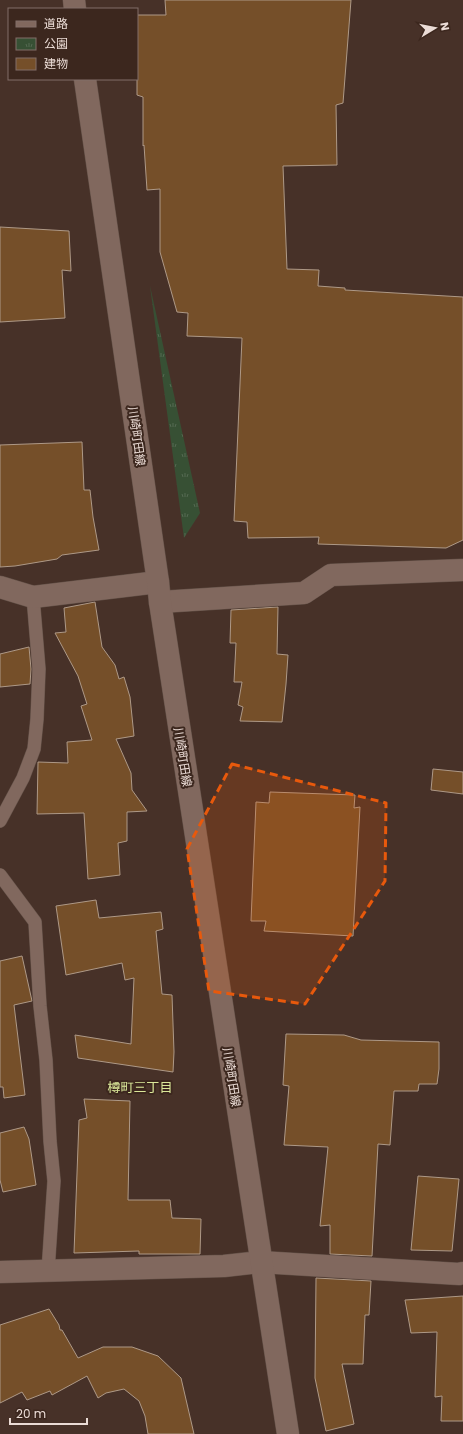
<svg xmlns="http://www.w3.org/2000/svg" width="463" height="1434" viewBox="0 0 463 1434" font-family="Poppins,'Noto Sans JP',sans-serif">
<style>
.park{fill:url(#park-tufts)}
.building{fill:#754f29;stroke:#ae9987}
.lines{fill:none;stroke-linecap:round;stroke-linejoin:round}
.lane-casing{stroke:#625047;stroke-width:14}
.street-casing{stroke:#625047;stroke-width:23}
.secondary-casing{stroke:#625047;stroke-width:23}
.lane{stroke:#81685e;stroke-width:13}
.street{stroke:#81685e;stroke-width:22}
.secondary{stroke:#81685e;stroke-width:22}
.marked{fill:#e8590c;fill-opacity:0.2;stroke:#e8590c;stroke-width:3;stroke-dasharray:8 5;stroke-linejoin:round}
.labels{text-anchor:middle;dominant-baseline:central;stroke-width:4;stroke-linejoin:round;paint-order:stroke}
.street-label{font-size:12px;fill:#ebdcd6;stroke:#3c271e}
.neighbourhood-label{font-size:13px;fill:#dae799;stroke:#3c271e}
</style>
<defs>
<pattern id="park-tufts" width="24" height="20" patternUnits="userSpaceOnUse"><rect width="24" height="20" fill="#375034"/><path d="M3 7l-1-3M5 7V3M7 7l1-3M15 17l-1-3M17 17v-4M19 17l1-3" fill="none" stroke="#546951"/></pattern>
</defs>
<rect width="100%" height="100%" fill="#473128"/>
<polygon class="park" points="150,286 200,513 184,538"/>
<g class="building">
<polygon points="165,0 351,0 343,103 336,105 337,165 283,166 287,269 319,270 318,286 345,288 345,290 463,297 463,540 446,548 318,544 319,537 248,538 247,522 234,521 242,338 187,336 188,313 177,312 160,252 160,189 147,190 144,145 143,146 143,97 137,95 137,15 166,15"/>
<polygon points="0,227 69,231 71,271 62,270 65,318 0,322"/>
<polygon points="82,442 84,490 90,490 93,517 99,550 62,555 57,559 15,566 0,567 0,445"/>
<polygon points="95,602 102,647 115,665 119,679 124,677 130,697 134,736 116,739 131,773 132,790 147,811 127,812 127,841 118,843 120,875 88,879 84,813 37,814 38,762 68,763 67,742 92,740 81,706 87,704 78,676 55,633 66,632 64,608"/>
<polygon points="278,607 277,654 288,655 286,684 282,722 240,721 243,707 238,705 242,682 234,682 236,643 230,643 231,610"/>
<polygon points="29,647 31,669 30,684 0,687 0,654"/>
<polygon points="433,769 463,772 463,794 431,790"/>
<polygon points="270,792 355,795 354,808 360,807 353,936 264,931 266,921 251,921 256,802 269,803"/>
<polygon points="96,900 99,918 161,912 163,929 156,931 162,994 172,995 174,1052 173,1072 78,1058 75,1035 131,1044 134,978 125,980 122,963 66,975 56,906"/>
<polygon points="22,956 32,1001 14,1005 25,1095 4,1098 3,1087 0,1087 0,961"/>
<polygon points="286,1034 344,1035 361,1040 439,1042 439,1069 437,1084 419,1084 418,1091 394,1091 390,1145 378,1144 372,1256 330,1254 330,1225 320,1226 328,1147 284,1145 289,1086 283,1085"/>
<polygon points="84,1099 130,1101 128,1200 170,1200 172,1218 201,1219 200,1254 139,1254 139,1251 74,1253 79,1120 87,1118"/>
<polygon points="24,1127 29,1139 36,1185 3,1192 0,1180 0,1133"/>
<polygon points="418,1176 459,1179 452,1251 411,1250"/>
<polygon points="316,1278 371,1281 369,1315 365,1315 363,1364 342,1364 354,1424 326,1431 315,1378"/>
<polygon points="463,1296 463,1421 441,1421 442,1396 435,1397 437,1332 411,1333 405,1300"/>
<polygon points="49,1309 59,1325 60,1330 62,1330 78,1358 103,1347 132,1347 158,1356 181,1378 194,1434 148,1434 145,1416 139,1401 124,1389 106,1393 98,1398 87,1376 52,1395 50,1391 27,1400 22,1392 0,1403 0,1325"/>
</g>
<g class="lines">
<defs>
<g id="lane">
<polyline points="0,821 23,778 34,749 37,719 39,669 33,597"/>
<polyline points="0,875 35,922 40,1006 46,1060 50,1141 54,1181 48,1271"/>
</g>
<g id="street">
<polyline points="0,587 33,597 158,582"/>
<polyline points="160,602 304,593 331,575 463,570"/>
<polyline points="0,1272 224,1266 260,1262 459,1274 463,1273"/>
</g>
<g id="secondary">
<polyline points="74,0 75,9"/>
<polyline points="85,79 158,582 160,602 288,1434"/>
</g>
</defs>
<use href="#lane" class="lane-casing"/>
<use href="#street" class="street-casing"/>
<use href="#secondary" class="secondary-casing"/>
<use href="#lane" class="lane"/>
<use href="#street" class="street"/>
<use href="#secondary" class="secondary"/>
</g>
<path class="marked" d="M232 764 386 803 385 881 305 1004 209 991 187 849Z"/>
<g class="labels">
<g class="street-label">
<text transform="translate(137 436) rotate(82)">川崎町田線</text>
<text transform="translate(183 757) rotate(81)">川崎町田線</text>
<text transform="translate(232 1077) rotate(81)">川崎町田線</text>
</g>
<g class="neighbourhood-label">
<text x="140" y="1087">樽町三丁目</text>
</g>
</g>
<rect x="8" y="8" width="130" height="72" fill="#3c271e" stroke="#826f68"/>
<rect x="16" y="21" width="20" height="6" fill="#81685e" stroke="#826f68"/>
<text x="44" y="28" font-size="12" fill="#ebdcd6">道路</text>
<rect x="16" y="38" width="20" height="12" fill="url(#park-tufts)" stroke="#826f68"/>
<text x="44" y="48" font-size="12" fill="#ebdcd6">公園</text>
<rect x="16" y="58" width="20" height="12" fill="#754f29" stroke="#826f68"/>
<text x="44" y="68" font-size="12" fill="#ebdcd6">建物</text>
<g transform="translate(435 28) rotate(80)" stroke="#3c271e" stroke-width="3" paint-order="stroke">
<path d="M0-3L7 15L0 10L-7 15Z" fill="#ebdcd6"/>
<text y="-6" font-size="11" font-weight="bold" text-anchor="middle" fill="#ebdcd6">N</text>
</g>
<path d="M10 1418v6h77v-6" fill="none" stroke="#ebdcd6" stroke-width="2"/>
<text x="16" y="1418" font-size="12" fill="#ebdcd6" stroke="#3c271e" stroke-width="3" paint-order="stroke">20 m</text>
</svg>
